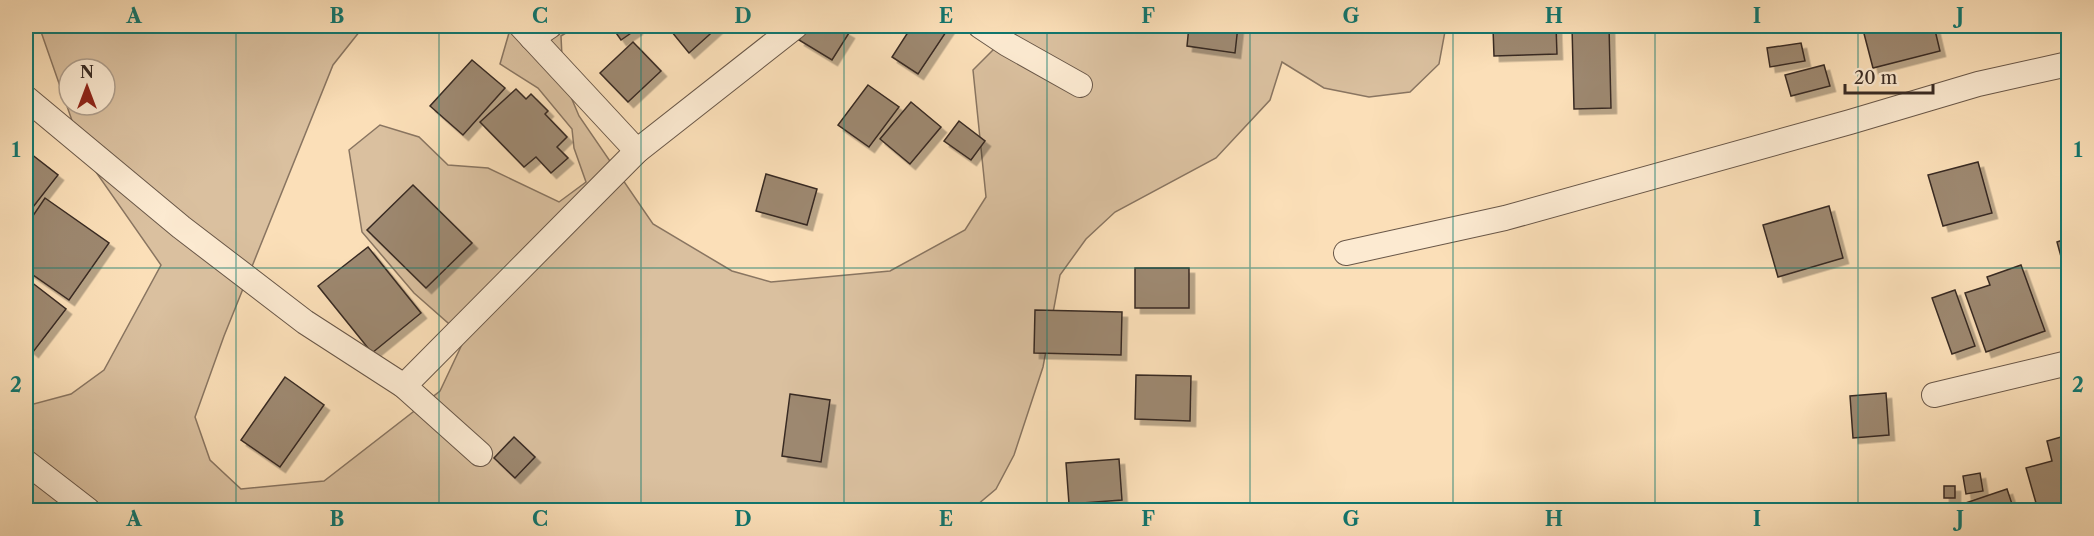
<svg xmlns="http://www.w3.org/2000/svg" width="2094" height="536" viewBox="0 0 2094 536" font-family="'Libre Caslon Text',serif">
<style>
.green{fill:#dac09f;stroke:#897561;stroke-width:1.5;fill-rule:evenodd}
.building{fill:#9d8870;stroke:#382a23;stroke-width:1.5;filter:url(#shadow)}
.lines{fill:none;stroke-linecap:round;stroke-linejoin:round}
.street-casing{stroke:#695748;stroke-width:26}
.street{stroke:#fcead1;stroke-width:24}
.grid{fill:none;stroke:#0f766e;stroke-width:1.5;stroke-opacity:0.55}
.neatline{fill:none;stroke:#0f766e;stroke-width:2}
.grid-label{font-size:20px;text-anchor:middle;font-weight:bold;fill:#0f766e}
</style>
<defs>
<filter id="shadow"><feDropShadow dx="5.5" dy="5.5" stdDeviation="0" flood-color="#0004"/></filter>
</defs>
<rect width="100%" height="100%" fill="#fbdfb8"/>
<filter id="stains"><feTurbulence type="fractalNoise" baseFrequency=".00333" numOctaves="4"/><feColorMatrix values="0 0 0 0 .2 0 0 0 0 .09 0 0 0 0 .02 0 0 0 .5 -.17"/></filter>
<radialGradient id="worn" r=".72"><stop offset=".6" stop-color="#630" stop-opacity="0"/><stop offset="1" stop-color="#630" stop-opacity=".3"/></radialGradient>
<path class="green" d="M39 26H364L333 65 224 336 195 417 210 460 241 489 324 481 440 391 465 338 414 293 362 232 349 150 380 125 419 137 448 165 488 168 559 202 586 182 574 148 572 129 538 88 500 64 511 26H577L561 36 563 78 579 116 653 224 732 271 771 282 890 271 965 230 986 197 973 70 1017 26H1446L1439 64 1410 92 1369 97 1324 88 1282 62 1270 100 1216 158 1115 212 1086 239 1060 275 1043 367 1014 455 996 489 971 510H26V406L71 394 104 370 161 265 84 155ZM69 69H105V105H69Z"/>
<g class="building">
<polygon points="620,26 634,26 637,29 621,40 614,30"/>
<polygon points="667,26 719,26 689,53"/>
<polygon points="808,26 837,26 849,33 832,60 799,40"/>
<polygon points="912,26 950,26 918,74 892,57"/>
<polygon points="1189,26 1238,26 1235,53 1187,46"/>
<polygon points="1556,26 1557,54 1494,56 1493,28"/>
<polygon points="1572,26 1609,26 1611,108 1574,109"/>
<polygon points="1862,26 1934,26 1940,51 1873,68"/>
<polygon points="633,42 661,71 628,102 600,73"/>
<polygon points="1801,43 1805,61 1770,67 1767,48"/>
<polygon points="472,60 505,88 463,135 430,106"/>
<polygon points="1824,65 1830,86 1791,96 1785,75"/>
<polygon points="868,85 899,107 869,147 838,125"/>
<polygon points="516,89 526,99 531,94 548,111 545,114 567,137 557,147 568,158 551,173 536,157 524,167 480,122"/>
<polygon points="911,102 941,127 910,164 880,139"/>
<polygon points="959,121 985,141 971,160 944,141"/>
<polygon points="26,150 58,175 26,216"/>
<polygon points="1978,162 1992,213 1943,226 1928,175"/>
<polygon points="766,174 817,189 807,225 756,211"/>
<polygon points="413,185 472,243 426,288 367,230"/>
<polygon points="45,198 109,243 69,300 26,270 26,226"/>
<polygon points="1829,206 1843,258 1778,277 1763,225"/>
<polygon points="2068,238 2068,282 2057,242"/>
<polygon points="368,247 421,313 372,353 318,286"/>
<polygon points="2021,265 2045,331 1986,352 1965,293 1990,285 1987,277"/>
<rect x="1135" y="268" width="54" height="40"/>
<polygon points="26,278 66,309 33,352 26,346"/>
<polygon points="1955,290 1975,346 1952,354 1932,298"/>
<polygon points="1035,310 1122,312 1121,355 1034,353"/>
<polygon points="1136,375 1191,376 1190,421 1135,419"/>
<polygon points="285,377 324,405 280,467 241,440"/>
<polygon points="1886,393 1889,435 1853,438 1850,396"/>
<polygon points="790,394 830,400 821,462 782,456"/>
<polygon points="2068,435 2068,510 2038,510 2026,468 2052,461 2047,441"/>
<polygon points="514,437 535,457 515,478 494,458"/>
<polygon points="1119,459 1122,500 1069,504 1066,463"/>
<polygon points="1980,473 1983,491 1966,494 1963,476"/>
<rect x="1944" y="486" width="11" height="12"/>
<polygon points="2007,489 2014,510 1945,510"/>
<polygon points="1120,505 1120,510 1085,510 1085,506"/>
</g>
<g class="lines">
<defs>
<g id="street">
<polyline points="521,26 637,151"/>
<polyline points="980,26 1007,44 1080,85"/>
<polyline points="532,38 550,26"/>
<polyline points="26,98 181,227 305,322 404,386 480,454"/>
<polyline points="1346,253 1505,218 1850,122 1978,84 2068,64"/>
<polyline points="404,386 637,151 796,26"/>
<polyline points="1934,395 2068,363"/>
<polyline points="26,462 88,510"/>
</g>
</defs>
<use href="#street" class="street-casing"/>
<use href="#street" class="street"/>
</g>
<path class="grid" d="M236 26V510M439 26V510M641 26V510M844 26V510M1047 26V510M1250 26V510M1453 26V510M1655 26V510M1858 26V510M26 268H2068"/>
<rect width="2094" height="536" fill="none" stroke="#fbdfb8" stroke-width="66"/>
<g transform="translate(87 87)"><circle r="28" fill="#fcead1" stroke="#ae9d8b" stroke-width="1.5"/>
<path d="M0-4.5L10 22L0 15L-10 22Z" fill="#8f2418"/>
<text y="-9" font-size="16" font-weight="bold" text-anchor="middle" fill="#382a23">N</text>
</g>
<path d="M1845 84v9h88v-9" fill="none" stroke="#382a23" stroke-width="3"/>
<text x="1854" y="84" font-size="18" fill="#382a23" stroke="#fcead1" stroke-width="4.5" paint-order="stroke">20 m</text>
<rect x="33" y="33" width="2028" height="470" class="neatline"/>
<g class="grid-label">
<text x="134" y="23">A</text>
<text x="337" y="23">B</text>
<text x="540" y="23">C</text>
<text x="743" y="23">D</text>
<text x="946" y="23">E</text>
<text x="1148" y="23">F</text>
<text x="1351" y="23">G</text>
<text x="1554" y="23">H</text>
<text x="1757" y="23">I</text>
<text x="1960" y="23">J</text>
<text x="16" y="157">1</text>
<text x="2078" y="157">1</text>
<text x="16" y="392">2</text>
<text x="2078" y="392">2</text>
<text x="134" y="526">A</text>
<text x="337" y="526">B</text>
<text x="540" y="526">C</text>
<text x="743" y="526">D</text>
<text x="946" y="526">E</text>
<text x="1148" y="526">F</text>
<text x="1351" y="526">G</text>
<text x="1554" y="526">H</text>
<text x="1757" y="526">I</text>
<text x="1960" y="526">J</text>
</g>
<rect width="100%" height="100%" filter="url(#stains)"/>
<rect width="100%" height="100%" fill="url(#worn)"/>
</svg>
